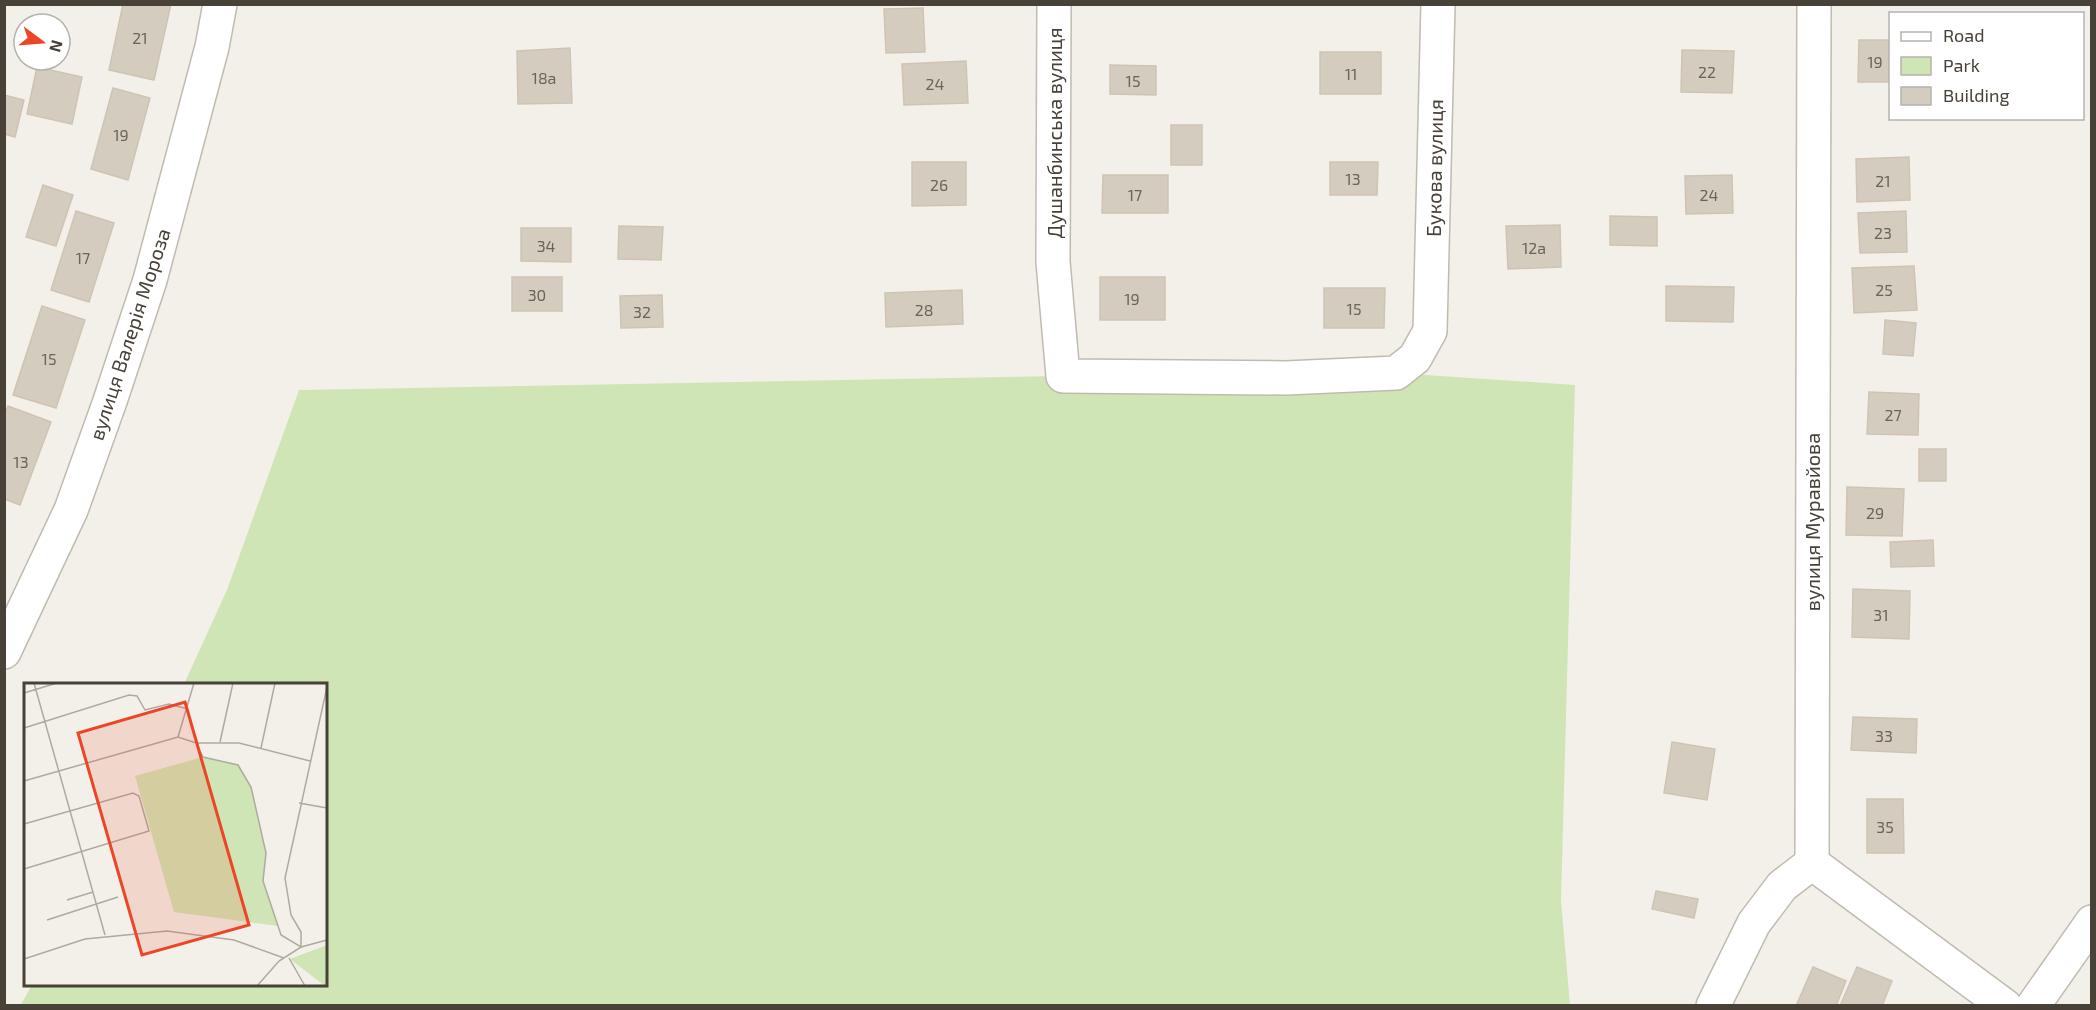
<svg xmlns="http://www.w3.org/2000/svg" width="2096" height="1010" viewBox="0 0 2096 1010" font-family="'Exo 2',sans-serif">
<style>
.green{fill:#cfe5b5}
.building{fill:#d4ccbf;stroke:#cfc4b3;stroke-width:1.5}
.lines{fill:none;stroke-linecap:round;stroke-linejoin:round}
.minor-casing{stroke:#c1bbaf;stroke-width:36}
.minor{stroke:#fff;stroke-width:33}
.labels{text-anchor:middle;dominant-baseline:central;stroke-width:6;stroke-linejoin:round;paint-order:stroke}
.number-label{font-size:16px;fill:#6a645a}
.street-label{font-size:20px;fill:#474138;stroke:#fff}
.inset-road{fill:none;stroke:#aeaaa2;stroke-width:1.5}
.view{fill:#ec4628;fill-opacity:0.15;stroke:#ec4628;stroke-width:3}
.inset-edge{fill:none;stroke:#474138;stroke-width:3}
</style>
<rect width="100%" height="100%" fill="#f3f0e9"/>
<polygon class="green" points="1396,373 1575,385 1561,901 1570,1005 20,1006 32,985 326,984 326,684 184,684 227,590 299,390 1063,376"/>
<g class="building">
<polygon points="123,4 171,4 154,80 109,70"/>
<polygon points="923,8 925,52 886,53 884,9"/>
<polygon points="1859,40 1890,40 1890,82 1858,82"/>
<polygon points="570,48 572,103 518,104 517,51"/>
<polygon points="1682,50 1734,51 1732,93 1681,92"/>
<rect x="1320" y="52" width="61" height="42"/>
<polygon points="966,61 968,103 904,105 902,64"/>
<polygon points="1110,65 1156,66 1156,95 1110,94"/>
<polygon points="37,67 82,77 72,124 27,114"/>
<polygon points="113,88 150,98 128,180 91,169"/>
<polygon points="4,95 24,100 15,137 4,134"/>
<rect x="1171" y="125" width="31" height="40"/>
<polygon points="1909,157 1910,200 1857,202 1856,159"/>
<polygon points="912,162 966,162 966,205 912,206"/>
<polygon points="1330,162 1378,162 1377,195 1330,195"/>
<polygon points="1103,175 1168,175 1168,213 1102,213"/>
<polygon points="1732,175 1733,213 1686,214 1685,176"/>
<polygon points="43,185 73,195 56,246 26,237"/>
<polygon points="76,211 114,223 89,302 51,290"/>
<polygon points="1906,211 1907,252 1860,253 1858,213"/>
<polygon points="1610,216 1657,217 1657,246 1610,245"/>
<polygon points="1560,225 1561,267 1508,269 1506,226"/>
<polygon points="619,226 663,227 661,260 618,259"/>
<polygon points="521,228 571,228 571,262 521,261"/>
<polygon points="1914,266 1917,310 1854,313 1852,268"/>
<rect x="512" y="277" width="50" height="34"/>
<rect x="1100" y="277" width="65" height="43"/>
<polygon points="1666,286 1734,287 1733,322 1666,321"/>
<polygon points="1324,288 1385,288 1384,328 1324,328"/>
<polygon points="962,290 963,324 886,327 885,293"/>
<polygon points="662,295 663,327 621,328 620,296"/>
<polygon points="42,306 85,320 56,408 13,395"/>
<polygon points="1885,320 1916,323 1913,356 1883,354"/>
<polygon points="1869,392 1919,394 1918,435 1867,434"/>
<polygon points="8,406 51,422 20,505 4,499 4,416"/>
<rect x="1919" y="449" width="27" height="32"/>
<polygon points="1847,487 1904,489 1902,536 1846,535"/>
<polygon points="1933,540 1934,566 1891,567 1890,542"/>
<polygon points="1853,589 1910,591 1909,639 1852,637"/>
<polygon points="1853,717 1917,719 1916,753 1851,750"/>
<polygon points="1672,742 1715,749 1707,800 1664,793"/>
<polygon points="1867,799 1903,799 1904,853 1867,853"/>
<polygon points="1656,891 1698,899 1694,918 1652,909"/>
<polygon points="1813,967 1846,981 1836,1006 1796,1006"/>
<polygon points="1857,967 1892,981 1882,1006 1840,1006"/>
</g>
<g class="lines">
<defs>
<g id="minor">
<polyline points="1054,4 1053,262 1063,376 1286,378 1396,373 1415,358 1430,331 1438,4"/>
<polyline points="4,652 71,510 110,401 150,280 212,47 220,4"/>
<polyline points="1812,863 1814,4"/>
<polyline points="1812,863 2005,1006"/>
<polyline points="1713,1006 1754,923 1782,886 1812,863"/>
<polyline points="2033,1006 2092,922"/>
</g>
</defs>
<use href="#minor" class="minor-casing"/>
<use href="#minor" class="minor"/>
</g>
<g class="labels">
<g class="number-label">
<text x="140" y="37">21</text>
<text x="1875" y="61">19</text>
<text x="1707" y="71">22</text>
<text x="1351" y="73">11</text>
<text x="544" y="77">18а</text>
<text x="1133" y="80">15</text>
<text x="935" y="83">24</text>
<text x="121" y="134">19</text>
<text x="1353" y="178">13</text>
<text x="1883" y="180">21</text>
<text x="939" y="184">26</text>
<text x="1135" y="194">17</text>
<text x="1709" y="194">24</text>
<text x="1883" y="232">23</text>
<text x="546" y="245">34</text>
<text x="1534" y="247">12а</text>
<text x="83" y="257">17</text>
<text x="1884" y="289">25</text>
<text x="537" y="294">30</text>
<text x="1132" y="298">19</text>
<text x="1354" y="308">15</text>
<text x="924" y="309">28</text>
<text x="642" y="311">32</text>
<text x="49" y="358">15</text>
<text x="1893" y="414">27</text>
<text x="21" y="461">13</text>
<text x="1875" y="512">29</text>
<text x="1881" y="614">31</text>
<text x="1884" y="735">33</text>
<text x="1885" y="826">35</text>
</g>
<g class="street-label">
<text transform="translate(1054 133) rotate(-90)">Душанбинська вулиця</text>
<text transform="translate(1434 168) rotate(-89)">Букова вулиця</text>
<text transform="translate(129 334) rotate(-72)">вулиця Валерія Мороза</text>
<text transform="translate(1812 522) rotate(-90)">вулиця Муравйова</text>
</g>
</g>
<g transform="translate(24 683)">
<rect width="303" height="303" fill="#f3f0e9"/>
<path d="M179 74 214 82 227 104 242 170 239 198 254 243 150 229 111 93ZM303 262V303H301L266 276Z" fill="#cfe5b5"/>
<path class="inset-road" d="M10 0 81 252M0 10 33 0M0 45 105 12 113 13 121 27 145 21 164 26M154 54 170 0M196 59 209 0M172 60 179 74 214 82 227 104 242 170 239 198 257 252 277 264V249L267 232 261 195 303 4M237 65 251 0M0 98 154 54 172 60H215L286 78M275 120 303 125M0 141 109 110 115 113 125 148 0 186M43 217 69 209M23 237 94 214M265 275 281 303M0 276 61 256 143 248 210 257 260 275M233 303 255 278 277 264 303 257"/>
<path class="view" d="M161 19 225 242 118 272 54 50Z"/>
<rect width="303" height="303" class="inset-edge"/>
</g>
<rect width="2096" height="1010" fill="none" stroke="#474138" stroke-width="12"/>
<rect x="1889" y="12" width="195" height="108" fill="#ffffff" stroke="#b5b3af" stroke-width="1.5"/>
<rect x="1901" y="32" width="30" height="9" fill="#ffffff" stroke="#b5b3af" stroke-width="1.5"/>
<text x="1943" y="42" font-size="18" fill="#474138">Road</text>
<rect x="1901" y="57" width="30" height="18" fill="#cfe5b5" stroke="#b5b3af" stroke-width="1.5"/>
<text x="1943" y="72" font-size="18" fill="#474138">Park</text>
<rect x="1901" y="87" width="30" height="18" fill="#d4ccbf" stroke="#b5b3af" stroke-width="1.5"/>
<text x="1943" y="102" font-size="18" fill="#474138">Building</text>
<g transform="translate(42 42) rotate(106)"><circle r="28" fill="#ffffff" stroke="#b5b3af" stroke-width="1.5"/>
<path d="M0-4.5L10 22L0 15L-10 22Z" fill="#ec4628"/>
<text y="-9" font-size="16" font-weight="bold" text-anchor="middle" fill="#474138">N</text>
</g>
</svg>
